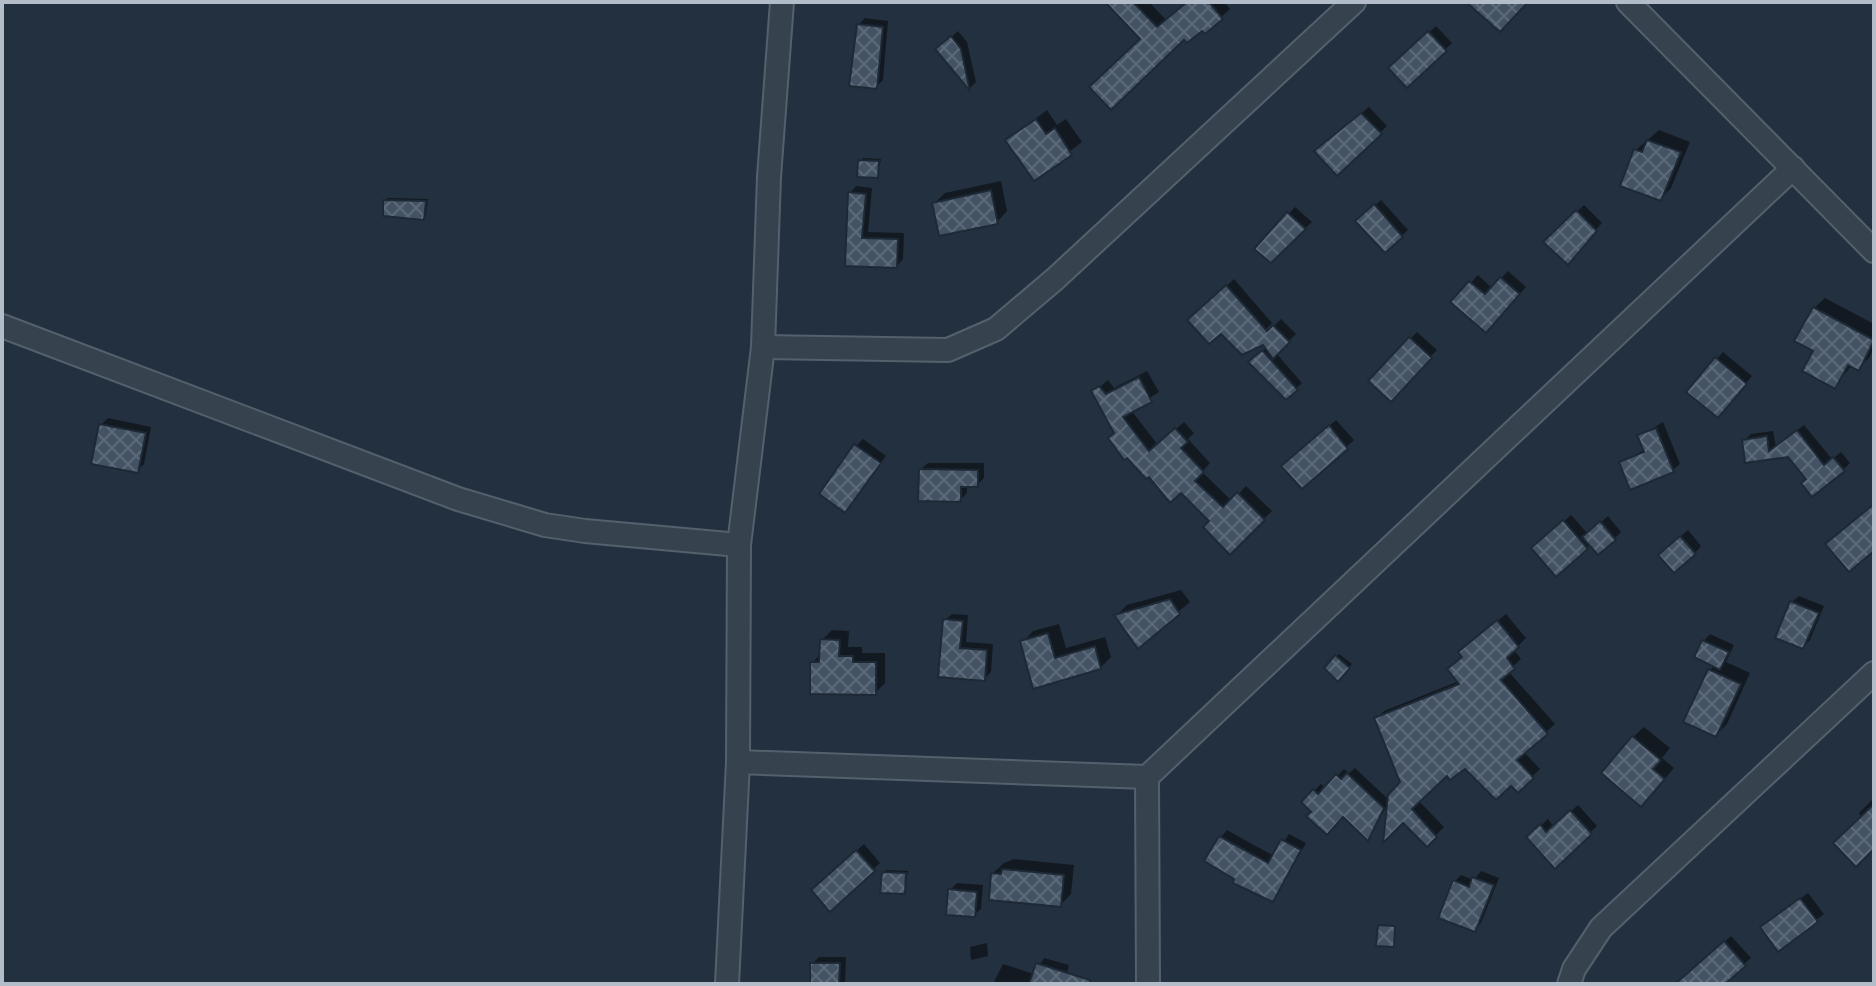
<svg xmlns="http://www.w3.org/2000/svg" width="1876" height="986" viewBox="0 0 1876 986" font-family="'Source Sans 3',sans-serif">
<style>
.shadow{fill:#0007}
.building{fill:url(#building-cross-hatch);stroke:#1e2936;stroke-width:2}
.lines{fill:none;stroke-linecap:round;stroke-linejoin:round}
.street-casing{stroke:#55606d;stroke-width:26}
.street{stroke:#37424f;stroke-width:22}
</style>
<defs>
<pattern id="building-cross-hatch" width="8" height="8" patternUnits="userSpaceOnUse" patternTransform="scale(2)"><rect width="8" height="8" fill="#445364"/><path d="M0 0l8 8M0 8l8-8" fill="none" stroke="#5d6a79"/></pattern>
</defs>
<rect width="100%" height="100%" fill="#23303f"/>
<g class="shadow">
<polygon points="1119,2 1149,2 1166,20 1188,2 1224,2 1230,9 1205,32 1202,28 1184,37 1142,39"/>
<polygon points="865,18 888,21 883,80 876,87 858,25"/>
<polygon points="1436,26 1452,43 1407,85 1391,68"/>
<polygon points="958,31 967,42 976,82 970,88 938,49"/>
<polygon points="1369,107 1387,126 1338,173 1323,144"/>
<polygon points="1047,110 1057,125 1066,119 1082,142 1034,179 1008,140"/>
<polygon points="1659,130 1690,142 1671,188 1660,199 1636,150"/>
<polygon points="863,158 881,159 877,176 860,161"/>
<polygon points="1001,181 1007,211 997,222 934,204 945,193"/>
<polygon points="856,186 872,188 868,232 904,233 903,259 897,266 847,264 850,193"/>
<polygon points="388,198 428,199 426,215 423,217 385,200"/>
<polygon points="1381,200 1408,230 1386,251 1358,221"/>
<polygon points="1584,205 1602,223 1574,255 1546,242"/>
<polygon points="1295,207 1312,222 1271,261 1257,249"/>
<polygon points="1508,271 1526,287 1492,324 1453,302 1478,275 1492,288"/>
<polygon points="1234,279 1272,323 1265,330 1267,333 1281,319 1296,334 1276,353 1302,383 1286,398 1251,362 1267,347 1263,342 1190,320"/>
<polygon points="1825,298 1874,324 1874,348 1869,358 1858,368 1852,365 1835,386 1816,350 1814,308"/>
<polygon points="1417,332 1437,350 1390,399 1371,380"/>
<polygon points="1723,352 1752,376 1724,409 1717,359"/>
<polygon points="1147,371 1159,392 1131,410 1158,445 1184,422 1194,433 1188,439 1210,463 1202,472 1232,501 1246,486 1272,511 1230,552 1212,521 1116,433 1094,392 1108,380 1114,388"/>
<polygon points="108,418 151,427 144,464 137,471 101,425"/>
<polygon points="1336,420 1354,440 1302,486 1291,459"/>
<polygon points="1663,422 1680,464 1673,470 1622,463 1645,449 1640,436"/>
<polygon points="1804,425 1832,459 1841,452 1850,463 1843,470 1808,479 1789,455 1747,460 1744,441 1751,434 1773,431 1776,447"/>
<polygon points="863,439 886,456 845,511 856,446"/>
<polygon points="928,463 984,463 984,478 977,485 967,485 967,493 960,500 921,469"/>
<polygon points="1571,515 1588,534 1608,516 1621,532 1615,538 1591,544 1557,574 1541,542"/>
<polygon points="1688,530 1701,546 1695,553 1667,548"/>
<polygon points="1181,590 1190,602 1138,646 1117,615 1127,605"/>
<polygon points="1799,596 1824,606 1810,640 1803,647 1792,602"/>
<polygon points="952,614 968,615 966,642 993,644 991,672 984,679 941,675 945,620"/>
<polygon points="1506,614 1526,638 1514,650 1521,659 1508,671 1555,724 1524,752 1540,769 1518,790 1511,783 1465,766 1447,773 1418,800 1444,827 1427,844 1389,803 1368,838 1343,814 1314,812 1303,802 1321,784 1326,788 1344,769 1349,773 1355,768 1389,800 1402,783 1376,719 1384,711 1459,681 1469,644"/>
<polygon points="1059,624 1066,648 1105,637 1111,657 1100,668 1035,686 1023,642 1033,631"/>
<polygon points="832,630 849,631 848,647 862,647 862,653 885,653 885,683 875,693 812,663 822,653 822,640"/>
<polygon points="1710,634 1734,645 1726,662 1750,673 1727,724 1716,735 1710,670 1714,665 1704,641"/>
<polygon points="1339,654 1352,664 1338,679 1326,668"/>
<polygon points="1644,727 1670,748 1662,758 1674,768 1652,794 1633,737"/>
<polygon points="1874,798 1874,847 1859,813"/>
<polygon points="1578,805 1597,826 1555,866 1529,837 1548,819 1554,827"/>
<polygon points="1227,830 1274,856 1289,834 1306,843 1273,900 1221,837"/>
<polygon points="864,844 880,863 830,909 820,884"/>
<polygon points="1014,859 1074,865 1071,894 1060,905 993,873 1004,863"/>
<polygon points="886,870 908,871 904,892 884,873"/>
<polygon points="1481,871 1499,878 1481,923 1474,930 1454,882 1461,875 1474,880"/>
<polygon points="957,883 983,885 981,909 974,915 950,890"/>
<polygon points="1808,893 1824,914 1778,949 1769,921"/>
<polygon points="1731,936 1751,958 1722,984 1684,984 1688,974"/>
<polygon points="987,943 988,956 971,960 970,947"/>
<polygon points="819,957 846,957 845,984 812,984 812,964"/>
<polygon points="1044,958 1069,965 1064,984 993,984 1003,964 1034,974"/>
</g>
<g class="building">
<polygon points="1105,2 1133,2 1157,27 1187,2 1209,2 1223,19 1205,34 1202,31 1187,43 1184,40 1111,110 1089,87 1140,39"/>
<polygon points="1466,2 1528,2 1500,32"/>
<polygon points="857,24 883,27 877,89 849,86"/>
<polygon points="1428,31 1447,51 1407,88 1388,68"/>
<polygon points="951,36 961,49 970,91 935,49"/>
<polygon points="1361,113 1382,134 1337,176 1314,151"/>
<polygon points="1036,119 1046,134 1055,128 1072,155 1034,181 1005,140"/>
<polygon points="1647,140 1681,152 1661,201 1620,186 1634,149 1642,152"/>
<polygon points="858,160 879,161 878,178 857,177"/>
<polygon points="991,190 998,224 939,236 932,203"/>
<polygon points="848,192 866,194 862,238 898,239 897,268 845,266"/>
<polygon points="383,200 426,201 424,220 383,216"/>
<polygon points="1374,204 1403,237 1385,253 1355,221"/>
<polygon points="1576,210 1597,231 1568,265 1543,242"/>
<polygon points="1287,212 1306,229 1271,263 1254,249"/>
<polygon points="1500,277 1520,294 1486,333 1450,302 1469,281 1485,294"/>
<polygon points="1226,285 1267,331 1273,325 1290,342 1273,359 1263,345 1242,355 1221,334 1209,344 1187,320"/>
<polygon points="1813,307 1874,340 1859,371 1848,365 1835,389 1802,371 1813,351 1794,341"/>
<polygon points="1409,337 1432,358 1391,402 1368,381"/>
<polygon points="1262,350 1298,390 1286,400 1248,362"/>
<polygon points="1715,357 1747,384 1718,418 1686,392"/>
<polygon points="1139,377 1152,402 1123,417 1149,451 1175,428 1188,442 1181,448 1204,472 1195,481 1223,507 1237,492 1265,520 1230,555 1203,527 1209,521 1181,493 1170,503 1149,477 1146,479 1127,458 1124,460 1108,438 1114,433 1091,391 1099,386 1106,394"/>
<polygon points="99,424 146,433 138,473 91,464"/>
<polygon points="1329,425 1348,449 1302,489 1281,466"/>
<polygon points="1656,428 1674,472 1630,490 1619,462 1644,452 1637,435"/>
<polygon points="1797,430 1824,465 1833,457 1845,471 1812,497 1801,483 1806,479 1788,457 1745,463 1742,440 1767,436 1769,451"/>
<polygon points="854,444 881,463 845,513 819,494"/>
<polygon points="919,469 978,470 978,487 961,487 961,502 918,501"/>
<polygon points="1874,504 1874,551 1849,572 1825,544"/>
<polygon points="1563,520 1588,549 1556,577 1531,548"/>
<polygon points="1600,521 1616,540 1598,555 1582,537"/>
<polygon points="1680,536 1696,554 1674,573 1658,555"/>
<polygon points="1170,599 1180,614 1138,649 1114,615"/>
<polygon points="1790,601 1819,613 1803,649 1775,638"/>
<polygon points="943,619 963,621 960,648 987,650 985,681 938,677"/>
<polygon points="1497,620 1519,647 1507,658 1515,669 1501,680 1548,734 1517,760 1534,778 1518,793 1511,786 1496,800 1465,769 1450,780 1447,776 1412,809 1437,837 1427,847 1403,823 1383,843 1388,795 1400,782 1374,718 1459,684 1447,669 1462,657 1458,652"/>
<polygon points="1048,633 1055,658 1095,646 1101,669 1033,689 1020,641"/>
<polygon points="820,639 840,640 839,656 853,656 853,662 876,662 876,695 810,694 810,662 819,662"/>
<polygon points="1702,640 1729,652 1720,670 1694,657"/>
<polygon points="1335,655 1350,668 1338,682 1324,668"/>
<polygon points="1708,669 1741,684 1716,737 1683,722"/>
<polygon points="1632,736 1661,760 1653,769 1665,779 1641,807 1601,773"/>
<polygon points="1347,773 1384,808 1368,841 1343,817 1327,835 1306,816 1311,812 1301,802 1313,789 1318,794 1336,774 1341,779"/>
<polygon points="1874,804 1874,849 1856,867 1833,843"/>
<polygon points="1570,810 1592,834 1555,869 1526,837 1540,824 1546,832"/>
<polygon points="1219,836 1268,863 1281,839 1301,850 1273,902 1233,883 1234,879 1204,861"/>
<polygon points="856,850 875,871 830,912 811,890"/>
<polygon points="1002,869 1064,875 1061,907 989,900 991,873 1001,874"/>
<polygon points="882,872 906,873 905,894 880,893"/>
<polygon points="1472,877 1494,885 1475,932 1438,918 1453,880 1469,887"/>
<polygon points="948,889 977,892 975,917 946,915"/>
<polygon points="1800,898 1818,922 1778,952 1760,927"/>
<polygon points="1378,925 1395,926 1394,947 1376,946"/>
<polygon points="1724,941 1746,966 1725,984 1675,984"/>
<polygon points="810,963 840,963 839,984 810,984"/>
<polygon points="1036,963 1090,980 1090,984 1029,984"/>
</g>
<g class="lines">
<defs>
<g id="street">
<polyline points="1628,2 1874,251"/>
<polyline points="2,326 458,499 545,525 585,531 739,545"/>
<polyline points="763,347 948,350 996,329 1055,279 1354,2"/>
<polyline points="738,762 1147,777"/>
<polyline points="727,984 738,762 739,545 763,347 769,177 782,2"/>
<polyline points="1148,984 1147,777 1793,168"/>
<polyline points="1569,984 1574,969 1601,928 1874,673"/>
</g>
</defs>
<use href="#street" class="street-casing"/>
<use href="#street" class="street"/>
</g>
<rect width="1876" height="986" fill="none" stroke="#b3bdca" stroke-width="8"/>
</svg>
